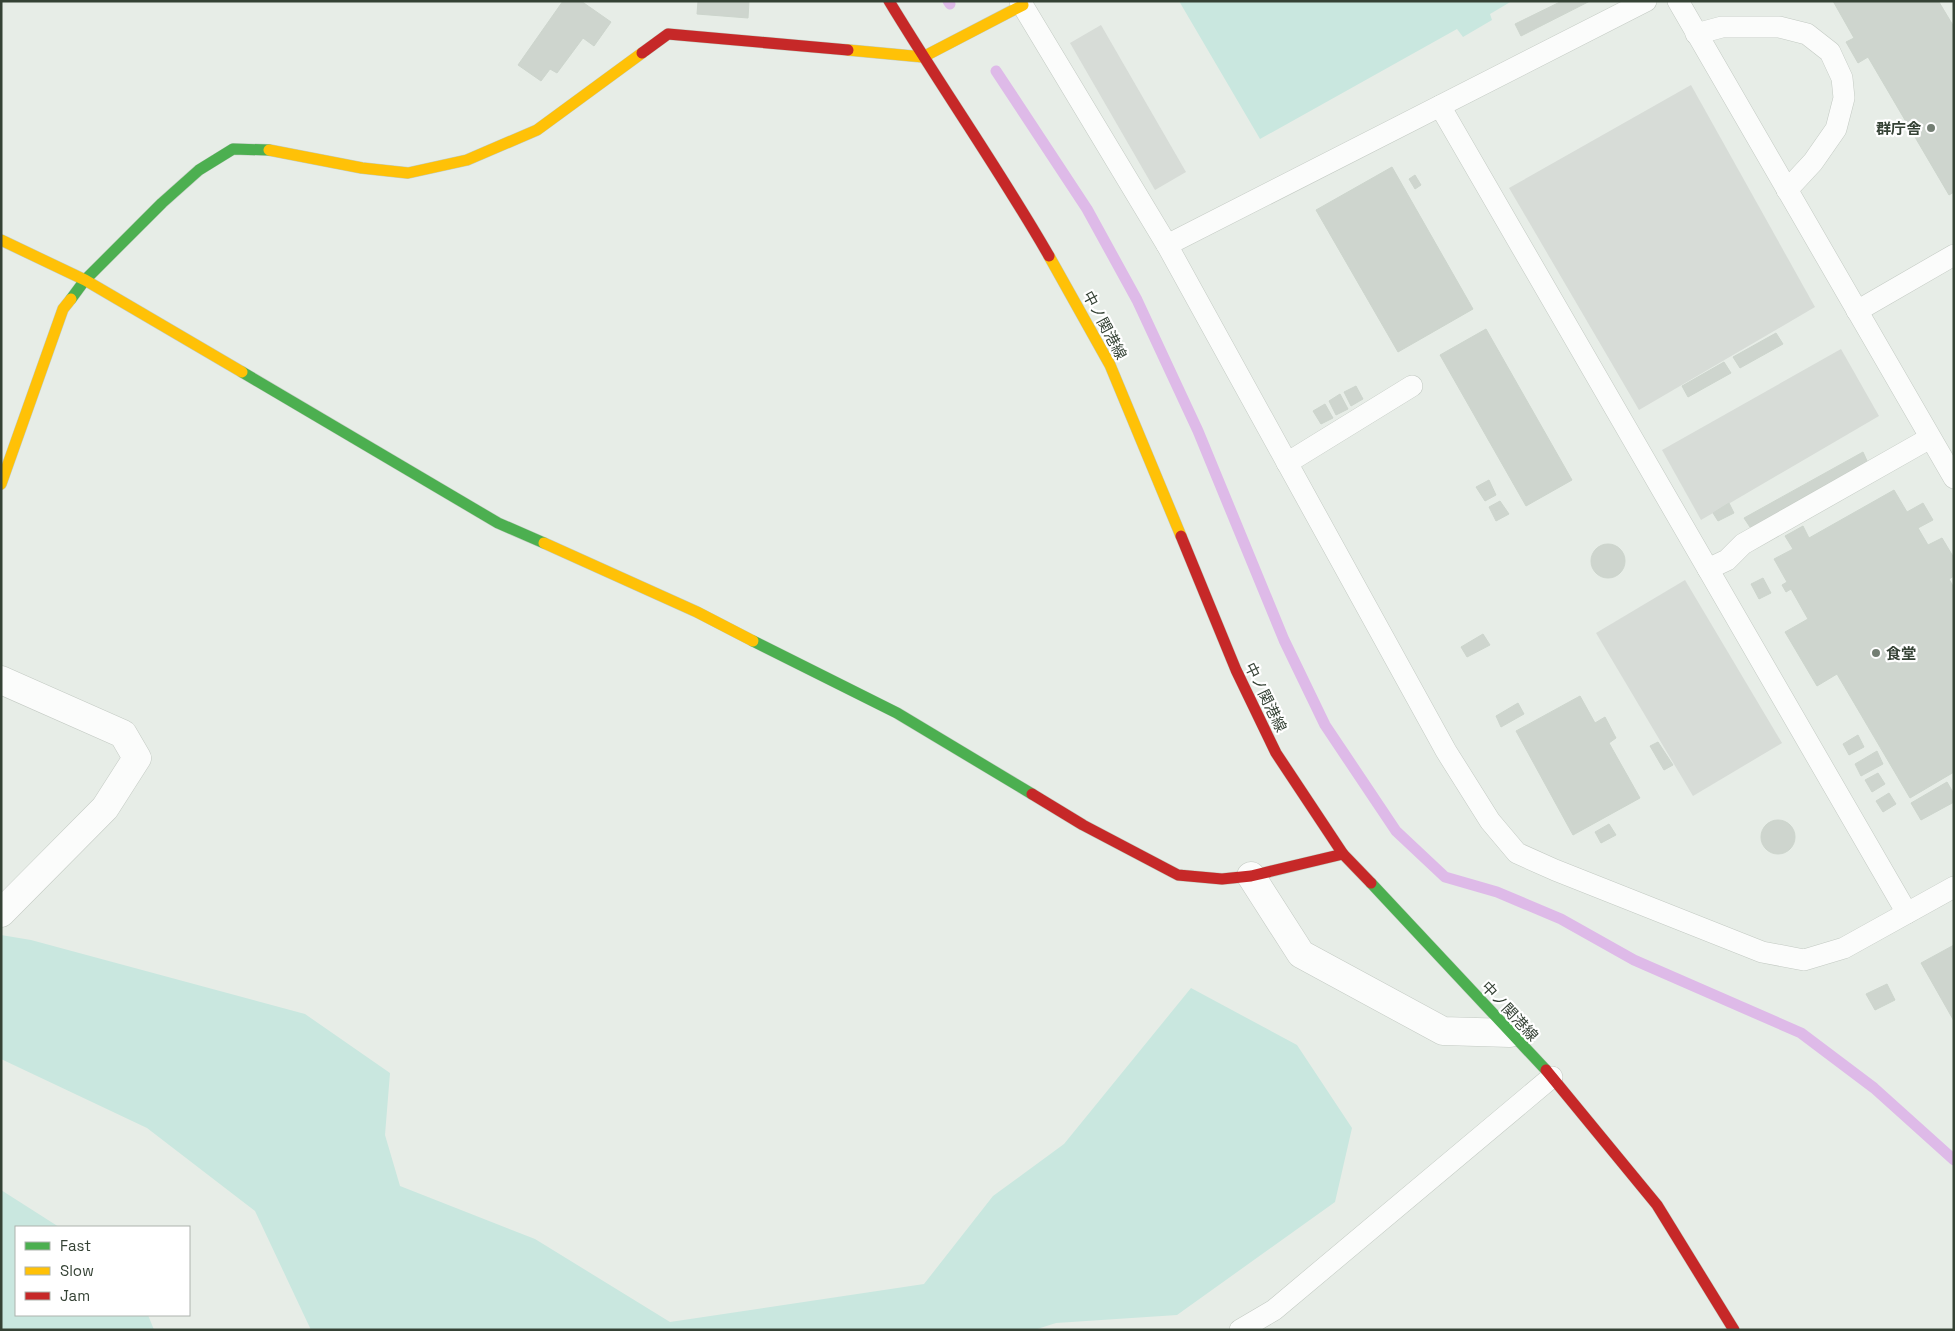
<svg xmlns="http://www.w3.org/2000/svg" width="1955" height="1331" viewBox="0 0 1955 1331" font-family="'Space Grotesk','Noto Sans JP',sans-serif">
<style>
.green{fill:#c9e7df}
.parking{fill:#d7dcd7}
.lines{fill:none;stroke-linecap:round;stroke-linejoin:round}
.stream{stroke:#debae8;stroke-width:11}
.building{fill:#ced5ce;stroke:#cdd5cd}
.lane-casing{stroke:#c3cac3;stroke-width:22}
.street-casing{stroke:#c3cac3;stroke-width:29}
.fast-casing{stroke:#c1cdc1;stroke-width:12}
.slow-casing{stroke:#c1cdc1;stroke-width:12}
.jam-casing{stroke:#c1cdc1;stroke-width:12}
.lane{stroke:#fbfcfb;stroke-width:21}
.street{stroke:#fbfcfb;stroke-width:28}
.fast{stroke:#4caf50;stroke-width:11}
.slow{stroke:#ffc107;stroke-width:11}
.jam{stroke:#c62828;stroke-width:11}
.poi-dot{fill:#737e73;stroke:#fff;stroke-width:2}
.labels{text-anchor:middle;dominant-baseline:central;stroke-width:4.5;stroke-linejoin:round;paint-order:stroke}
.poi-label{font-size:15px;font-weight:bold;fill:#354235;stroke:#fff;text-anchor:end}
.street-label{font-size:15px;fill:#354235;stroke:#fff}
</style>
<rect width="100%" height="100%" fill="#e7ede7"/>
<g class="green">
<polygon points="1179,1 1512,1 1490,14 1492,20 1463,37 1457,29 1260,139"/>
<polygon points="1,935 31,940 305,1014 390,1073 385,1135 400,1186 535,1239 670,1322 924,1284 993,1196 1064,1144 1191,988 1297,1045 1352,1128 1335,1202 1177,1315 1056,1323 1034,1330 311,1330 255,1211 147,1128 1,1059"/>
<polygon points="1,1190 59,1227 16,1227 16,1315 148,1315 154,1330 1,1330"/>
</g>
<g class="parking">
<polygon points="1101,25 1186,172 1155,190 1070,43"/>
<polygon points="1691,85 1815,307 1639,410 1509,188"/>
<polygon points="1841,349 1879,416 1701,520 1662,450"/>
<polygon points="1685,580 1782,743 1693,796 1596,633"/>
</g>
<g class="lines">
<g class="stream">
<polyline points="948,1 950,4"/>
<polyline points="996,71 1087,209 1137,300 1198,431 1284,640 1325,725 1396,831 1445,877 1497,892 1561,919 1634,960 1801,1033 1874,1088 1954,1160"/>
</g>
</g>
<g class="building">
<polygon points="563,1 581,1 611,22 594,46 583,38 557,73 550,69 541,81 518,65"/>
<polygon points="698,1 749,1 748,18 697,14"/>
<polygon points="1562,1 1590,1 1521,36 1515,24"/>
<polygon points="1833,1 1939,2 1954,27 1954,192 1949,195 1868,57 1858,63 1846,42 1854,38"/>
<polygon points="1392,167 1473,309 1398,352 1316,210"/>
<polygon points="1415,175 1421,185 1415,189 1409,179"/>
<polygon points="1486,329 1572,480 1526,506 1440,355"/>
<polygon points="1776,333 1783,344 1740,368 1733,357"/>
<polygon points="1724,362 1731,373 1688,397 1682,386"/>
<polygon points="1356,386 1363,399 1351,406 1344,392"/>
<polygon points="1340,394 1348,409 1336,415 1329,401"/>
<polygon points="1325,404 1333,418 1321,424 1313,411"/>
<polygon points="1863,452 1868,463 1752,530 1744,518"/>
<polygon points="1489,480 1496,495 1485,501 1476,487"/>
<polygon points="1894,490 1907,512 1923,503 1933,520 1918,528 1928,545 1942,538 1954,558 1954,576 1949,579 1954,588 1954,772 1910,798 1837,674 1817,686 1785,632 1808,619 1791,589 1786,592 1782,585 1787,582 1774,559 1793,549 1785,536 1803,526 1809,538"/>
<polygon points="1500,501 1509,514 1496,521 1489,507"/>
<polygon points="1729,503 1734,513 1718,521 1713,513"/>
<circle cx="1608" cy="561" r="17"/>
<polygon points="1763,578 1771,593 1759,599 1751,584"/>
<polygon points="1483,634 1490,645 1467,657 1461,647"/>
<polygon points="1580,696 1595,723 1605,717 1616,738 1609,743 1640,798 1573,835 1516,731"/>
<polygon points="1518,703 1524,714 1501,727 1496,716"/>
<polygon points="1858,735 1864,747 1849,755 1843,744"/>
<polygon points="1658,742 1673,765 1664,770 1650,746"/>
<polygon points="1877,751 1883,764 1861,776 1855,764"/>
<polygon points="1878,773 1885,784 1872,792 1865,780"/>
<polygon points="1947,782 1954,794 1954,802 1921,820 1911,803"/>
<polygon points="1889,793 1896,804 1883,812 1876,801"/>
<circle cx="1778" cy="837" r="17"/>
<polygon points="1609,824 1616,835 1601,843 1595,832"/>
<polygon points="1954,945 1954,1021 1921,963"/>
<polygon points="1887,984 1895,1000 1875,1010 1866,994"/>
</g>
<g class="lines">
<defs>
<g id="lane">
<polyline points="1020,1 1167,245 1446,751 1490,821 1517,853 1555,870 1762,952 1804,960 1844,948 1954,887"/>
<polyline points="1678,1 1954,478"/>
<polyline points="1696,34 1722,27 1779,27 1807,34 1830,52 1842,78 1844,98 1836,129 1813,162 1787,190"/>
<polyline points="1440,106 1907,913"/>
<polyline points="1167,245 1646,1"/>
<polyline points="1857,311 1954,255"/>
<polyline points="1287,463 1412,386"/>
<polyline points="1708,569 1727,560 1743,544 1930,438"/>
<polyline points="1240,1330 1274,1310 1552,1077"/>
</g>
<g id="street">
<polyline points="1,680 123,734 137,758 105,808 1,913"/>
<polyline points="1251,876 1301,954 1443,1031 1510,1033"/>
</g>
<g id="fast">
<polyline points="71,299 85,280 162,203 199,170 233,149 269,150"/>
<polyline points="242,372 498,523 544,543"/>
<polyline points="753,641 897,713 1032,794"/>
<polyline points="1371,883 1546,1070"/>
</g>
<g id="slow">
<polyline points="848,50 923,57 1023,5"/>
<polyline points="269,150 362,168 408,173 467,160 537,130 642,53"/>
<polyline points="1,240 85,280 242,372"/>
<polyline points="1049,256 1110,365 1181,536"/>
<polyline points="1,484 63,309 71,299"/>
<polyline points="544,543 697,612 753,641"/>
</g>
<g id="jam">
<path d="M889 1C941 87 999 169 1049 256"/>
<polyline points="642,53 668,34 848,50"/>
<polyline points="1181,536 1236,670 1276,753 1343,854 1371,883"/>
<polyline points="1032,794 1083,825 1178,875 1222,879 1251,876 1343,854"/>
<polyline points="1546,1070 1657,1205 1734,1330"/>
</g>
</defs>
<use href="#lane" class="lane-casing"/>
<use href="#street" class="street-casing"/>
<use href="#fast" class="fast-casing"/>
<use href="#slow" class="slow-casing"/>
<use href="#jam" class="jam-casing"/>
<use href="#lane" class="lane"/>
<use href="#street" class="street"/>
<use href="#fast" class="fast"/>
<use href="#slow" class="slow"/>
<use href="#jam" class="jam"/>
</g>
<g class="poi-dot">
<circle cx="1931" cy="128" r="5"/>
<circle cx="1876" cy="653" r="5"/>
</g>
<g class="labels">
<g class="poi-label">
<text x="1921" y="128">群庁舎</text>
<text x="1886" y="653" text-anchor="start">食堂</text>
</g>
<g class="street-label">
<text transform="translate(1105 325) rotate(62)">中ノ関港線</text>
<text transform="translate(1266 697) rotate(64)">中ノ関港線</text>
<text transform="translate(1510 1011) rotate(47)">中ノ関港線</text>
</g>
</g>
<rect width="1955" height="1331" fill="none" stroke="#354235" stroke-width="5"/>
<rect x="15" y="1226" width="175" height="90" fill="#ffffff" stroke="#aeb3ae"/>
<rect x="25" y="1242" width="25" height="8" fill="#4caf50" stroke="#aeb3ae"/>
<text x="60" y="1251" font-size="15" fill="#354235">Fast</text>
<rect x="25" y="1267" width="25" height="8" fill="#ffc107" stroke="#aeb3ae"/>
<text x="60" y="1276" font-size="15" fill="#354235">Slow</text>
<rect x="25" y="1292" width="25" height="8" fill="#c62828" stroke="#aeb3ae"/>
<text x="60" y="1301" font-size="15" fill="#354235">Jam</text>
</svg>
